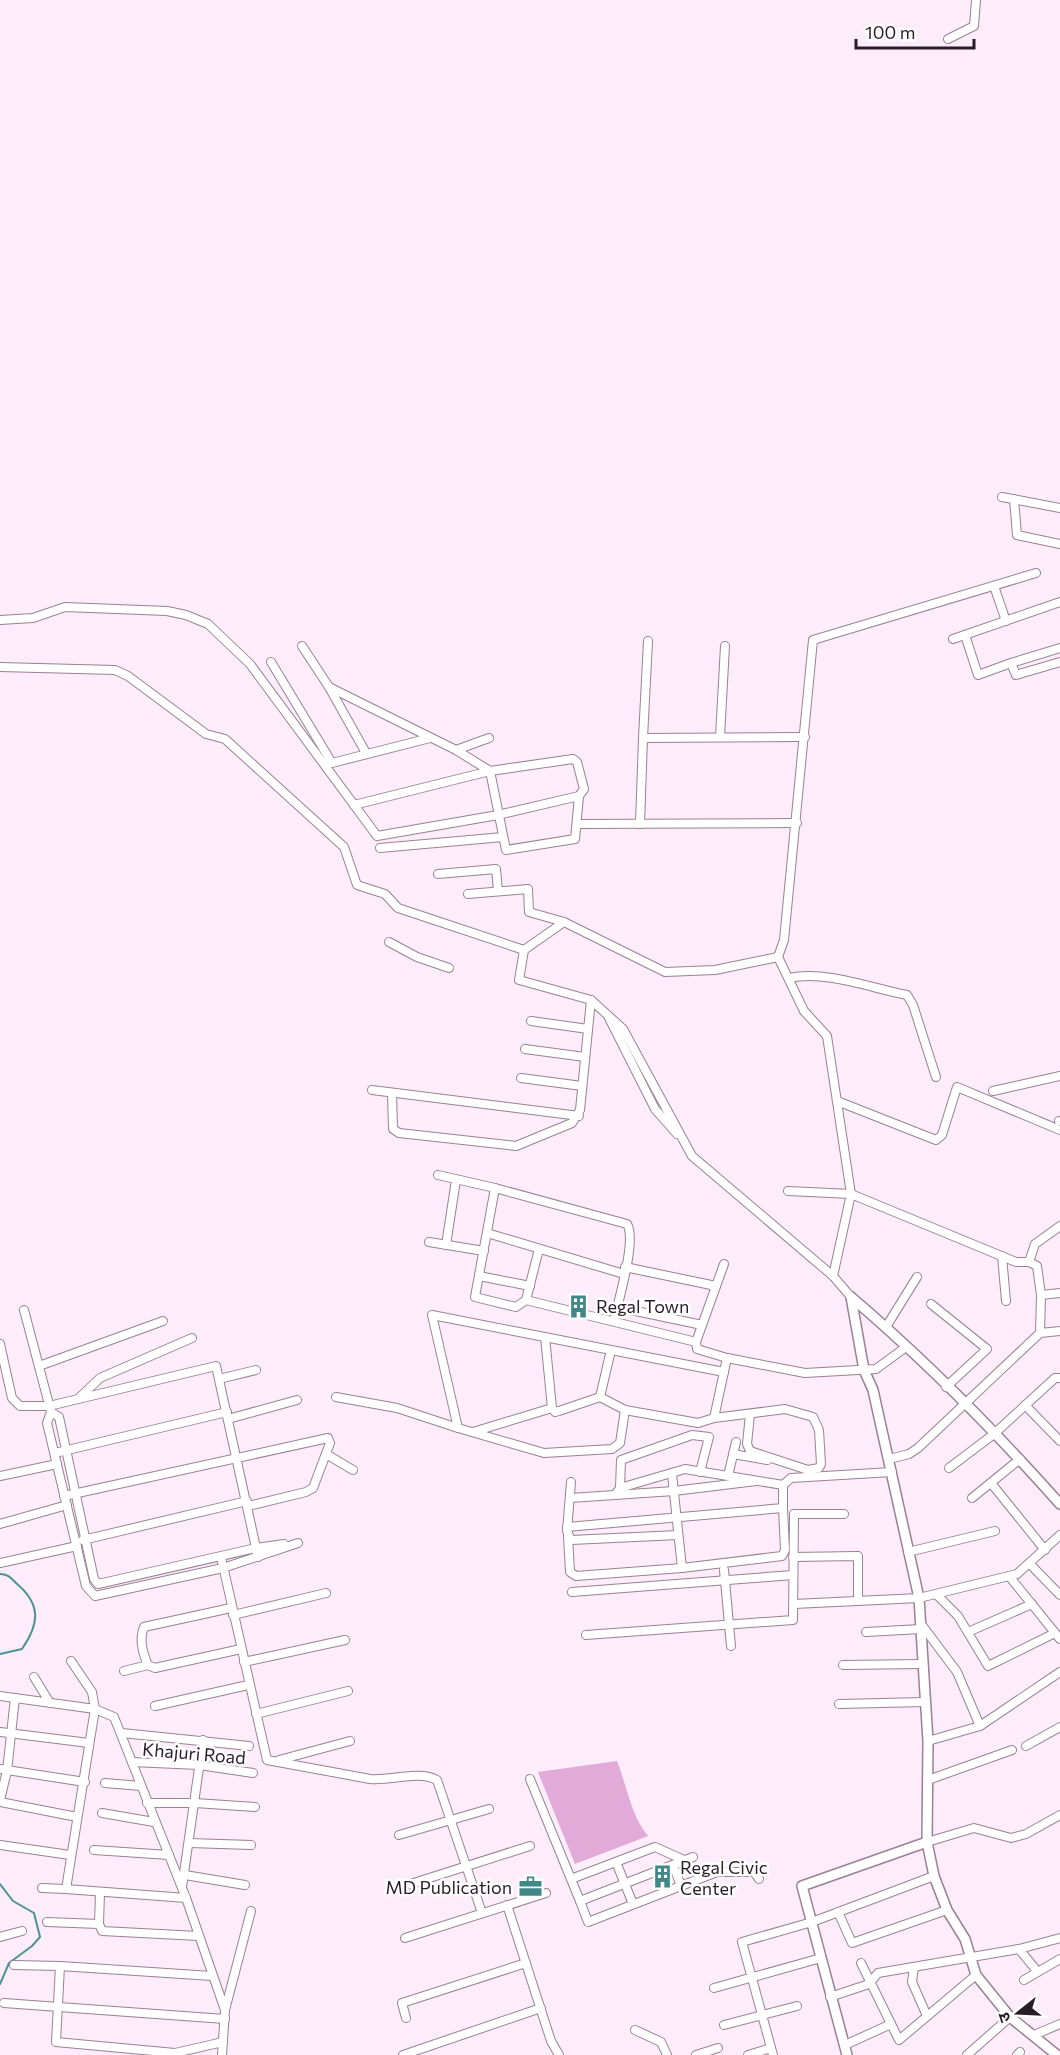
<svg xmlns="http://www.w3.org/2000/svg" width="1060" height="2055" viewBox="0 0 1060 2055" font-family="Commissioner,'Noto Sans Devanagari',sans-serif">
<style>
.green{fill:#e2aad9}
.lines{fill:none;stroke-linecap:round;stroke-linejoin:round}
.stream{stroke:#4a9395;stroke-width:2}
.minor-casing{stroke:#9a8095;stroke-width:10}
.tertiary-casing{stroke:#9a8095;stroke-width:12}
.minor{stroke:#fff;stroke-width:8}
.tertiary{stroke:#fff;stroke-width:9}
.labels{text-anchor:middle;dominant-baseline:central;stroke-width:5;stroke-linejoin:round;paint-order:stroke}
.poi-label{font-size:18px;fill:#281d26;stroke:#fff;text-anchor:start}
.street-label{font-size:18px;fill:#281d26;stroke:#fff}
</style>
<rect width="100%" height="100%" fill="#fdecfa"/>
<path class="green" d="M617 1761C627 1786 631 1816 648 1836L575 1864 538 1772Z"/>
<g class="lines">
<g class="stream">
<path d="M0 1574C8 1574 11 1578 16 1583 41 1604 40 1623 22 1649L0 1654"/>
<polyline points="0,1884 13,1901 34,1913 40,1937 32,1946 9,1963 0,1984"/>
</g>
<defs>
<g id="minor">
<polyline points="948,39 974,26 976,0"/>
<polyline points="1002,497 1060,508"/>
<polyline points="1014,499 1017,535 1060,544"/>
<polyline points="994,586 1006,621"/>
<polyline points="0,620 33,618 65,607 167,611 186,615 208,624 250,664 377,836 498,815 579,796 575,839 506,850 490,771 456,750 329,687"/>
<polyline points="965,635 978,675 1011,663"/>
<polyline points="953,639 1060,602"/>
<polyline points="648,641 643,738 805,737"/>
<polyline points="302,646 329,687 366,753"/>
<polyline points="1060,648 1011,663 1016,675 1060,662"/>
<polyline points="271,662 332,763 430,738"/>
<polyline points="0,667 115,670 128,676 206,734 225,739 344,847 357,885 385,894 398,908 524,950"/>
<polyline points="720,737 725,646"/>
<polyline points="456,750 489,738"/>
<polyline points="354,805 490,771 573,759 577,762 584,789 579,796"/>
<polyline points="577,824 797,823"/>
<polyline points="640,824 643,738"/>
<polyline points="380,848 503,837"/>
<polyline points="438,874 496,869 498,891"/>
<polyline points="468,894 528,889 529,912 564,922 665,972 715,970 778,957"/>
<polyline points="564,922 524,950 519,980 591,1000 623,1029 692,1156 833,1276 851,1297"/>
<polyline points="389,942 417,957 449,968"/>
<path d="M789 978C825 970 871 988 907 995L913 1005 936 1077"/>
<polyline points="609,1018 655,1109 677,1134"/>
<polyline points="531,1021 588,1029"/>
<polyline points="525,1049 585,1057"/>
<polyline points="521,1078 582,1086"/>
<polyline points="372,1090 579,1116"/>
<polyline points="993,1091 1060,1076"/>
<polyline points="392,1093 393,1129 399,1133 516,1146 572,1123 580,1110 591,1000"/>
<polyline points="837,1101 936,1140 942,1135 957,1087 1060,1130"/>
<polyline points="1059,1121 1060,1121"/>
<path d="M438 1175 495 1188 627 1224C637 1240 618 1301 614 1321"/>
<polyline points="495,1188 475,1297 516,1307 526,1300 539,1249"/>
<polyline points="788,1191 851,1194 1016,1262 1029,1262 1037,1266 1041,1295 1040,1333 918,1448 909,1454 889,1459"/>
<polyline points="487,1233 624,1274"/>
<polyline points="429,1242 484,1251"/>
<polyline points="446,1245 456,1180"/>
<polyline points="1002,1256 1006,1301"/>
<polyline points="1029,1262 1035,1244 1060,1226"/>
<polyline points="625,1267 716,1286"/>
<polyline points="479,1276 530,1286"/>
<polyline points="833,1276 851,1194 827,1036 804,1011 778,957 784,940 813,640 1036,573"/>
<polyline points="1041,1295 1060,1293"/>
<polyline points="526,1300 696,1342 697,1349 727,1358 805,1373 876,1369 906,1347"/>
<polyline points="931,1304 987,1349 946,1387"/>
<polyline points="617,1307 702,1325"/>
<polyline points="24,1310 51,1412 47,1423 86,1586 95,1596 223,1568 298,1543"/>
<polyline points="886,1327 917,1277"/>
<polyline points="1040,1333 1060,1331"/>
<polyline points="545,1337 552,1408 555,1412 559,1411 600,1397"/>
<polyline points="696,1342 724,1264"/>
<polyline points="0,1344 12,1398 20,1406 49,1406 216,1366 258,1557"/>
<polyline points="611,1350 600,1397 625,1410 698,1423 714,1418 727,1358"/>
<polyline points="39,1366 163,1321"/>
<polyline points="219,1379 256,1370"/>
<polyline points="336,1397 397,1408 458,1428"/>
<polyline points="78,1399 100,1378 192,1338"/>
<polyline points="1025,1405 1060,1441"/>
<polyline points="625,1410 620,1443 612,1449 544,1453 458,1428 432,1315 724,1372"/>
<polyline points="51,1412 59,1417 94,1579 98,1584 256,1548 284,1544"/>
<polyline points="714,1418 785,1409 813,1417 819,1430 821,1464 819,1468 808,1470 750,1451 747,1444 750,1414"/>
<polyline points="228,1419 297,1400"/>
<polyline points="473,1432 552,1408"/>
<polyline points="55,1453 227,1412"/>
<polyline points="326,1454 353,1470"/>
<polyline points="733,1454 767,1460"/>
<polyline points="949,1468 994,1434 1055,1378 1060,1378"/>
<polyline points="672,1474 682,1568 782,1556 785,1550 783,1508"/>
<polyline points="0,1476 57,1464"/>
<polyline points="728,1476 736,1442"/>
<polyline points="571,1482 567,1531 571,1540 678,1535"/>
<polyline points="991,1483 1045,1550"/>
<polyline points="620,1488 621,1460 692,1435 709,1437 700,1472"/>
<polyline points="615,1495 620,1488 685,1469 783,1485"/>
<polyline points="64,1496 328,1438 330,1443 313,1488 306,1492 248,1506"/>
<polyline points="570,1498 674,1491 756,1481"/>
<polyline points="972,1498 1020,1459"/>
<polyline points="0,1524 67,1505"/>
<polyline points="567,1527 783,1508 783,1485 791,1478 892,1472"/>
<polyline points="568,1536 570,1572 576,1576 682,1568"/>
<polyline points="83,1540 247,1501"/>
<polyline points="908,1552 995,1531"/>
<path d="M221 1557 267 1760 370 1779C391 1781 419 1770 437 1780L482 1913"/>
<polyline points="793,1557 858,1556 858,1601"/>
<polyline points="0,1563 77,1546"/>
<polyline points="1029,1563 1060,1595"/>
<polyline points="724,1570 731,1646"/>
<polyline points="1009,1576 1060,1639"/>
<polyline points="572,1592 793,1575"/>
<polyline points="936,1594 958,1616 988,1666 1055,1633"/>
<polyline points="794,1604 919,1598 1009,1576 1017,1574 1060,1535"/>
<path d="M231 1608 144 1627C139 1639 143 1654 148 1665L155 1668 241 1649"/>
<polyline points="233,1615 326,1593"/>
<polyline points="921,1624 957,1672 980,1726"/>
<polyline points="866,1632 921,1629"/>
<polyline points="968,1632 1032,1604"/>
<polyline points="586,1635 793,1620 794,1514 844,1514"/>
<polyline points="71,1661 92,1692 95,1709 66,1889 186,1898"/>
<polyline points="244,1662 345,1640"/>
<polyline points="843,1665 923,1664"/>
<polyline points="124,1671 148,1665"/>
<polyline points="34,1677 50,1703"/>
<polyline points="0,1696 95,1709 114,1717 186,1898 225,2010"/>
<polyline points="839,1704 925,1702"/>
<polyline points="155,1706 248,1685"/>
<polyline points="256,1714 348,1691"/>
<polyline points="0,1732 89,1743"/>
<polyline points="122,1733 249,1746"/>
<polyline points="928,1741 980,1726 1060,1672"/>
<polyline points="1026,1746 1060,1727"/>
<polyline points="279,1760 350,1741"/>
<polyline points="132,1762 199,1765 253,1773"/>
<polyline points="0,1769 85,1782"/>
<polyline points="530,1779 580,1901"/>
<polyline points="928,1780 1012,1750"/>
<polyline points="105,1783 141,1786"/>
<polyline points="0,1800 7,1771 15,1698"/>
<polyline points="0,1802 77,1817"/>
<polyline points="147,1803 195,1803 255,1807"/>
<polyline points="102,1813 154,1822"/>
<polyline points="399,1835 489,1809"/>
<polyline points="927,1842 974,1828 1011,1838 1026,1834 1060,1815"/>
<polyline points="190,1843 251,1845"/>
<polyline points="0,1845 70,1855"/>
<polyline points="94,1850 169,1855"/>
<polyline points="693,1857 580,1901 588,1922 717,1872 754,1872 759,1879"/>
<polyline points="616,1862 633,1904"/>
<polyline points="673,1865 681,1886"/>
<polyline points="185,1875 245,1885"/>
<polyline points="571,1879 655,1847 684,1860"/>
<polyline points="182,1887 203,1740"/>
<polyline points="401,1887 530,1846"/>
<polyline points="42,1888 66,1889"/>
<polyline points="100,1892 99,1924 102,1931 199,1936"/>
<polyline points="507,1905 551,2041 559,2055"/>
<polyline points="838,1912 852,1943 947,1910"/>
<polyline points="47,1922 99,1924"/>
<polyline points="0,1937 22,1931"/>
<polyline points="405,1938 546,1893"/>
<polyline points="1019,1949 1037,1971"/>
<polyline points="861,1963 899,2040 976,1975"/>
<polyline points="14,1965 60,1966 56,2042 175,2053 223,2042"/>
<polyline points="60,1966 212,1976"/>
<polyline points="914,1967 912,1982 927,2016"/>
<polyline points="1024,1980 1060,1959"/>
<polyline points="714,1988 821,1958"/>
<polyline points="830,1997 869,1984 878,1973 1019,1949 1060,1938"/>
<polyline points="4,2003 225,2019"/>
<polyline points="406,2018 402,2003 526,1963"/>
<polyline points="724,2025 797,2006"/>
<polyline points="635,2030 661,2042 667,2055"/>
<polyline points="1034,2035 1060,2024"/>
<polyline points="845,2045 891,2024"/>
<polyline points="222,2055 225,2010 251,1911"/>
<polyline points="403,2055 541,2008"/>
<polyline points="696,2055 718,2048"/>
<polyline points="748,2055 771,2048"/>
<polyline points="773,2055 742,1942 812,1922 934,1876"/>
<polyline points="967,2055 1010,2017"/>
<polyline points="1017,2055 1020,2052"/>
</g>
<g id="tertiary">
<path d="M851 1297C925 1360 995 1431 1060 1504"/>
<polyline points="927,1842 934,1876 947,1910 965,1939 976,1975 1010,2017 1057,2055"/>
<polyline points="847,2055 802,1886 927,1842 928,1741 919,1598 873,1390 864,1370 851,1297"/>
</g>
</defs>
<use href="#minor" class="minor-casing"/>
<use href="#tertiary" class="tertiary-casing"/>
<use href="#minor" class="minor"/>
<use href="#tertiary" class="tertiary"/>
</g>
<defs>
<symbol id="building-bare" viewBox="-9 -9 18 18"><path d="M-4-6H4V6H1V3H-1V6H-4ZM-2.5-4.3h1.7v1.8h-1.7ZM.8-4.3h1.7v1.8H.8ZM-2.5-1h1.7V.8h-1.7ZM.8-1h1.7V.8H.8Z" fill="#408888" stroke="#fff" stroke-width="2.5" paint-order="stroke"/></symbol>
<symbol id="office-bare" viewBox="-9 -9 18 18"><path d="M-6-3h4V-5.5h4V-3h4V5H-6ZM-1-4.5V-3h2v-1.5ZM-6 0V1H6V0Z" fill="#408888" stroke="#fff" stroke-width="2.5" paint-order="stroke"/></symbol>
</defs>
<g fill-rule="evenodd">
<use href="#building-bare" x="562" y="1290" width="33" height="33"/>
<use href="#building-bare" x="646" y="1860" width="33" height="33"/>
<use href="#office-bare" x="514" y="1870" width="33" height="33"/>
</g>
<g class="labels">
<g class="poi-label">
<text x="596" y="1306">Regal Town</text>
<text x="680" y="1867">Regal Civic<tspan x="680" dy="21">Center</tspan></text>
<text x="512" y="1887" text-anchor="end">MD Publication</text>
</g>
<g class="street-label">
<text transform="translate(194 1753) rotate(5)">Khajuri Road</text>
</g>
</g>
<g transform="translate(1018 2013) rotate(252)" stroke="#ffffff" stroke-width="4.5" paint-order="stroke">
<path d="M0-4.5L10 22L0 15L-10 22Z" fill="#281d26"/>
<text y="-9" font-size="16" font-weight="bold" text-anchor="middle" fill="#281d26">उ</text>
</g>
<path d="M856 39v9h118v-9" fill="none" stroke="#281d26" stroke-width="3"/>
<text x="865" y="39" font-size="18" fill="#281d26" stroke="#ffffff" stroke-width="4.5" paint-order="stroke">100 m</text>
</svg>
